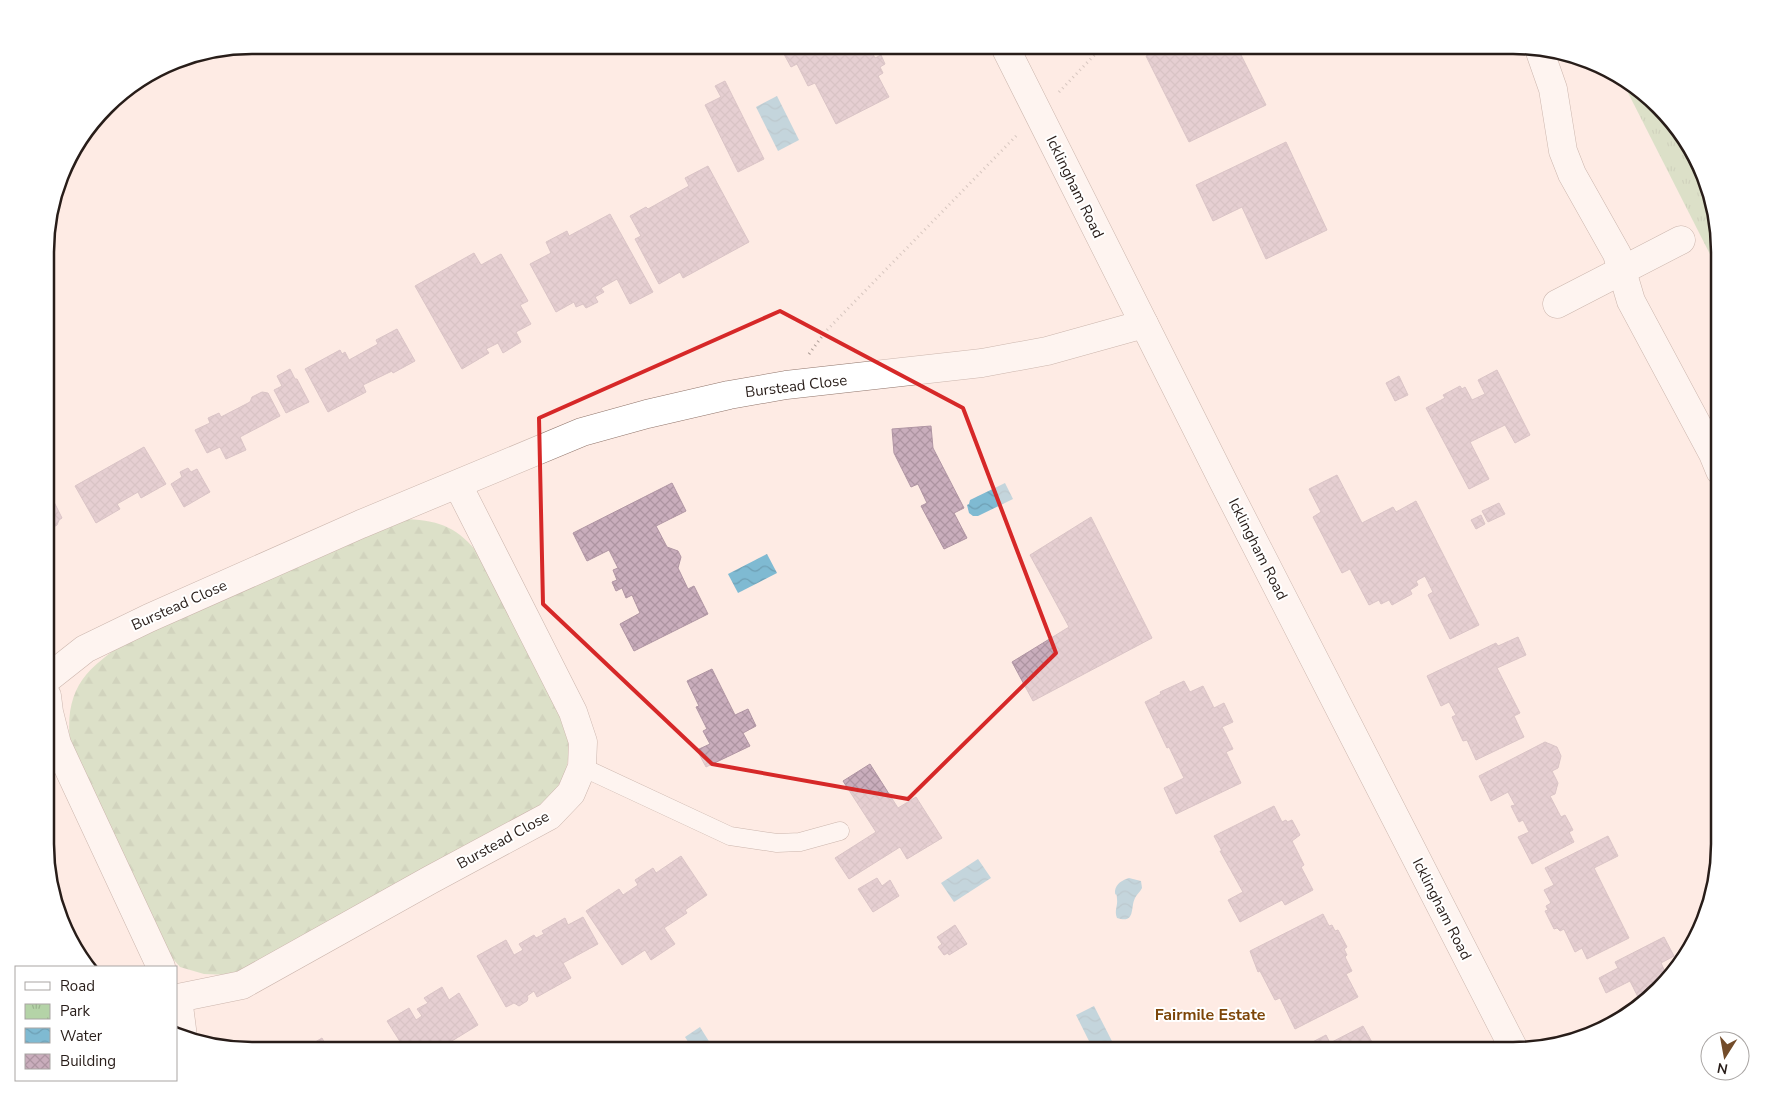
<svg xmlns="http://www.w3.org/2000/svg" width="1765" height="1096" viewBox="0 0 1765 1096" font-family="'Nunito Sans',sans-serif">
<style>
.forest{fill:url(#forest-firs)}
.park{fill:url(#park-tufts)}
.water{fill:url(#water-waves)}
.building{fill:url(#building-cross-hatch);stroke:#b095a3}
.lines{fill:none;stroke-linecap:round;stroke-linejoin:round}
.service-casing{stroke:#90756b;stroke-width:19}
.minor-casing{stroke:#90756b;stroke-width:29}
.path{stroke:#ab9b95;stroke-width:3;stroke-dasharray:1 4;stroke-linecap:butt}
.service{stroke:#fff;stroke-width:18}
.minor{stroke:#fff;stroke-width:28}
.marked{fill:none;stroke:#d62828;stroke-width:4;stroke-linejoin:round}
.labels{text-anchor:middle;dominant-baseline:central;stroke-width:4;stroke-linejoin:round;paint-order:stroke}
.street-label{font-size:15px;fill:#281d19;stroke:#fff}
.neighbourhood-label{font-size:16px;font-weight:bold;fill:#7c4609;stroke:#fff}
.rim{fill:none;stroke:#281d19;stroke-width:2.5}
</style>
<defs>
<pattern id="forest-firs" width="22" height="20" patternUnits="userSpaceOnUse" patternTransform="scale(1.25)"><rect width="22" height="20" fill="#b4d3a7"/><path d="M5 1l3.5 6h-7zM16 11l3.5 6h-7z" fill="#9bb58f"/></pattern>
<pattern id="park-tufts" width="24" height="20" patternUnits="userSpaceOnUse" patternTransform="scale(1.25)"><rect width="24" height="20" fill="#b4d3a7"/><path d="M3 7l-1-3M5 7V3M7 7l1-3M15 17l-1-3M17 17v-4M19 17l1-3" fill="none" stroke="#9bb58f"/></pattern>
<pattern id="water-waves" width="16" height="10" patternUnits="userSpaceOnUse" patternTransform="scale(1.25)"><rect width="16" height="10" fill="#7fbad2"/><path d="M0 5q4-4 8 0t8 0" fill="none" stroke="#6e9fb4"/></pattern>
<pattern id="building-cross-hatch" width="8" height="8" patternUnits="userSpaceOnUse" patternTransform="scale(1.25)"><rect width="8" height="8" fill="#c9adbc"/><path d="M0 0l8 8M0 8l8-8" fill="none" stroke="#ad94a1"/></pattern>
</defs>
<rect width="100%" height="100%" fill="#feebe4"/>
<path class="forest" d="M407 519C443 521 457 528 480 555L565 716C569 740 573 764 558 786 553 793 545 799 539 806L256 966 230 975 204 974 180 967 162 946 71 752C62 686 86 668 137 635Z"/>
<polygon class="park" points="1619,75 1628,80 1692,148 1720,238 1720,274"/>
<g class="water">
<polygon points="777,96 799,140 778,151 756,107"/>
<polygon points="1005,483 1013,499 978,516 973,516 969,513 967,505 969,504 970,500"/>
<polygon points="767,554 777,573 738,593 728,574"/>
<polygon points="978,859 991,878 954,902 941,883"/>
<path d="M1129 878 1141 881 1142 888C1140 892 1137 894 1135 898 1130 908 1136 924 1117 918 1114 910 1118 906 1117 899 1117 891 1115 898 1115 891 1116 883 1123 880 1129 878Z"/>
<polygon points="1094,1006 1117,1051 1094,1051 1076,1015"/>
<polygon points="700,1027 715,1051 694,1051 685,1037"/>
</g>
<g class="building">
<polygon points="779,45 863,45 868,54 872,52 875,58 881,55 885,64 880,67 883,73 878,76 889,97 836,124 815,83 808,86 797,64 791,67"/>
<polygon points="1170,45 1236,45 1266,105 1189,142 1146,56"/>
<polygon points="725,81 764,159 738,172 705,105 721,97 715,86"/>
<polygon points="1286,142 1327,230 1266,259 1242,207 1213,221 1196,185"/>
<polygon points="708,166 749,242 683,278 680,272 659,284 635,239 641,236 630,216 646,207 648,209 689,186 685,178"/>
<polygon points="610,214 653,292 630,304 617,279 601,288 604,292 595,297 598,302 586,308 583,304 576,307 574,302 556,312 530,264 551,253 546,242 567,231 569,236"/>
<polygon points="474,253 481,265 501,254 528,301 520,305 531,324 516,332 521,342 503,353 498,343 486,349 489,353 462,369 415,286"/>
<polygon points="397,329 415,361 393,373 392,371 363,385 366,392 328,412 305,369 340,350 342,354 345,352 349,360 378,344 376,340"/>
<polygon points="290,369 295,379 297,379 309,402 286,413 274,390 282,386 277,376"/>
<polygon points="1497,370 1530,435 1515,443 1505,425 1470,442 1489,479 1469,489 1426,408 1445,398 1443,395 1460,386 1462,389 1465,387 1472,400 1485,394 1478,380"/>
<polygon points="1399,376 1408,395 1395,401 1386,383"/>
<polygon points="262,392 268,393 280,416 240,437 246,450 226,459 220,447 207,453 195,430 210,423 208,418 219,413 221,417 250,402 252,397"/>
<polygon points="931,426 933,448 964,508 954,513 967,538 944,549 921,506 927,503 918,484 911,487 894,453 892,429"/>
<polygon points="144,447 166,484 141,498 138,492 117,504 120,509 96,523 75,486"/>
<polygon points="188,468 191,472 197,469 210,492 184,507 171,484 182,477 180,472"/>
<polygon points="1337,475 1362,523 1393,507 1396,512 1416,501 1479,625 1450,639 1428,595 1433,592 1425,576 1416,581 1418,585 1410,590 1412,594 1392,605 1389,600 1381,604 1379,600 1369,605 1350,569 1342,573 1313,517 1321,512 1309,489"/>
<polygon points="672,483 686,511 656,526 667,547 678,551 681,557 678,568 688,589 694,586 708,614 634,651 620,624 640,613 632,595 626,598 622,588 616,591 612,582 617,580 613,570 618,568 609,550 587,561 573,533"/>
<polygon points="47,488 62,518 59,520 57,525 52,528 47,526"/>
<polygon points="1499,503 1505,514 1488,522 1482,511"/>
<polygon points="1481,515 1485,524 1476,529 1471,520"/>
<polygon points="1091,517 1152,638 1033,701 1012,662 1069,627 1030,555"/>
<polygon points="1518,637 1526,655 1497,668 1520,713 1514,716 1524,737 1476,760 1467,740 1463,741 1452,717 1456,715 1449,702 1441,706 1427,676 1496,643 1498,646"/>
<polygon points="712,669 735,715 748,709 756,726 743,733 750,746 706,767 697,750 710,744 703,731 707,729 696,707 699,706 687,681"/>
<polygon points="1184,681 1190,692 1203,686 1214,708 1224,703 1233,722 1222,727 1233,749 1226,752 1241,783 1176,814 1164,788 1184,778 1169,747 1167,748 1145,702 1161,694 1160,692"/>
<polygon points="1545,742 1557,747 1561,756 1558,768 1552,771 1558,783 1555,794 1550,796 1561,817 1565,815 1573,830 1569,832 1574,842 1532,864 1518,837 1529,832 1523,820 1519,822 1511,806 1515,805 1508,792 1491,801 1479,776"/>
<polygon points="870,764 898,808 916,797 942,838 907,859 900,847 849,879 835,858 876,832 843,781"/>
<polygon points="1274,806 1282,822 1286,820 1287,822 1292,820 1300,835 1292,841 1304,865 1301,867 1313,890 1285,905 1282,900 1240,922 1228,900 1243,892 1220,851 1222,851 1214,836"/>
<polygon points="1608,836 1618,856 1594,868 1629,938 1587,959 1582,948 1575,952 1564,929 1560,931 1557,928 1554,929 1545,911 1548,910 1546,906 1551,903 1544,890 1554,885 1545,868"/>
<polygon points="681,856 707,895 685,910 687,913 664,928 675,944 651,960 645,950 622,965 586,911 619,889 623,895 638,885 635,880 653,868 656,873"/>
<polygon points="877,878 882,886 890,880 899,896 873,912 858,889"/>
<polygon points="1323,914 1329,926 1332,925 1335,931 1338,930 1347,947 1344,949 1347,955 1345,957 1352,971 1346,974 1358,997 1295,1029 1280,998 1275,1000 1260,971 1258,972 1250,951"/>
<polygon points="583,917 598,944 563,963 571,978 537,997 534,991 527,996 528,998 527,1001 519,1006 514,1003 506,1007 477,956 506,940 514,955 523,950 519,944 534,935 536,938 544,934 542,931 565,918 568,925"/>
<polygon points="955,925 967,944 949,955 948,953 944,955 938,947 942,944 937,937"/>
<polygon points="1664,937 1674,956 1661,963 1667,976 1640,1001 1630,981 1606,993 1599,978 1618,968 1615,962"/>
<polygon points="442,987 449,1000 459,993 478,1025 442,1047 445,1051 406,1051 387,1021 409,1008 416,1020 422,1016 417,1009 428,1003 424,998"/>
<polygon points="1363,1026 1377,1051 1300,1051 1299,1049 1326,1035 1330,1043"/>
<polygon points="322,1038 329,1051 300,1051"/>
</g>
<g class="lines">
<defs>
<polyline id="service" points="582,767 730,836 777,843 800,842 840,831"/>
<g id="minor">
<polyline points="1004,45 1224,483 1515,1051"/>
<polyline points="1539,49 1553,89 1563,151 1572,174 1617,254 1631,301 1713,454 1720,471"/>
<polyline points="1557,304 1681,240"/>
<polyline points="47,679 85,649 149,618 361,524 582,432 647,414 729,395 786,385 982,363 1047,351 1144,324"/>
<polyline points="47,696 49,712 57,744 161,967"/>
<polyline points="183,1037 178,998 242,985 430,880 549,816 571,793 582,767 583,742 573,712 458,485"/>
</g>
</defs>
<use href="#service" class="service-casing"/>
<use href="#minor" class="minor-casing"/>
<g class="path">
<polyline points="1059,92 1104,45"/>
<polyline points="809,354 826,331 1018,134"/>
</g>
<use href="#service" class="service"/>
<use href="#minor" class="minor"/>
</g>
<path d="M0 0H1765V1096H0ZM780 311 963 408 1056 653 908 799 712 764 543 604 539 418Z" fill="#feebe4" fill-opacity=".55" fill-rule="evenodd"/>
<path class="marked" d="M780 311 963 408 1056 653 908 799 712 764 543 604 539 418Z"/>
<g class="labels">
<g class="street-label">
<text transform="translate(1075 187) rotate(64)">Icklingham Road</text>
<text transform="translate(796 386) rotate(-7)">Burstead Close</text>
<text transform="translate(1258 549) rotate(63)">Icklingham Road</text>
<text transform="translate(179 605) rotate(-24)">Burstead Close</text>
<text transform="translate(503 840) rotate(-29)">Burstead Close</text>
<text transform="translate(1442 909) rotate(63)">Icklingham Road</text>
</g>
<g class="neighbourhood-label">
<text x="1210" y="1015">Fairmile Estate</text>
</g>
</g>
<path d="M0 0H1765V1096H0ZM252 54H1513A198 198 0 0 1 1711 252V844A198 198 0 0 1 1513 1042H252A198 198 0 0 1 54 844V252A198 198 0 0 1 252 54Z" fill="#fff" fill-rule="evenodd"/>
<path class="rim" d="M252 54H1513A198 198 0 0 1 1711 252V844A198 198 0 0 1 1513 1042H252A198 198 0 0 1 54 844V252A198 198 0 0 1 252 54Z"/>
<rect x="15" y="966" width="162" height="115" fill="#ffffff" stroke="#a9a5a3"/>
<rect x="25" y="982" width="25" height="8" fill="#ffffff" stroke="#a9a5a3"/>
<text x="60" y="991" font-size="15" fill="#281d19">Road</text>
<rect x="25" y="1004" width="25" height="15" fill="url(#park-tufts)" stroke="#a9a5a3"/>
<text x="60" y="1016" font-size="15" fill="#281d19">Park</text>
<rect x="25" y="1028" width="25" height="15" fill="url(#water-waves)" stroke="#a9a5a3"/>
<text x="60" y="1041" font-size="15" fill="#281d19">Water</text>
<rect x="25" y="1054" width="25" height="15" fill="url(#building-cross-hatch)" stroke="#a9a5a3"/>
<text x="60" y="1066" font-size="15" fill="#281d19">Building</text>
<g transform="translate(1725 1056) rotate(191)"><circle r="24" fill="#ffffff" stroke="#a9a5a3"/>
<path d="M0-4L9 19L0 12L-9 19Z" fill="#734c2a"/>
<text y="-8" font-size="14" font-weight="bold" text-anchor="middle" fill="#281d19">N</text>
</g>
</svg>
